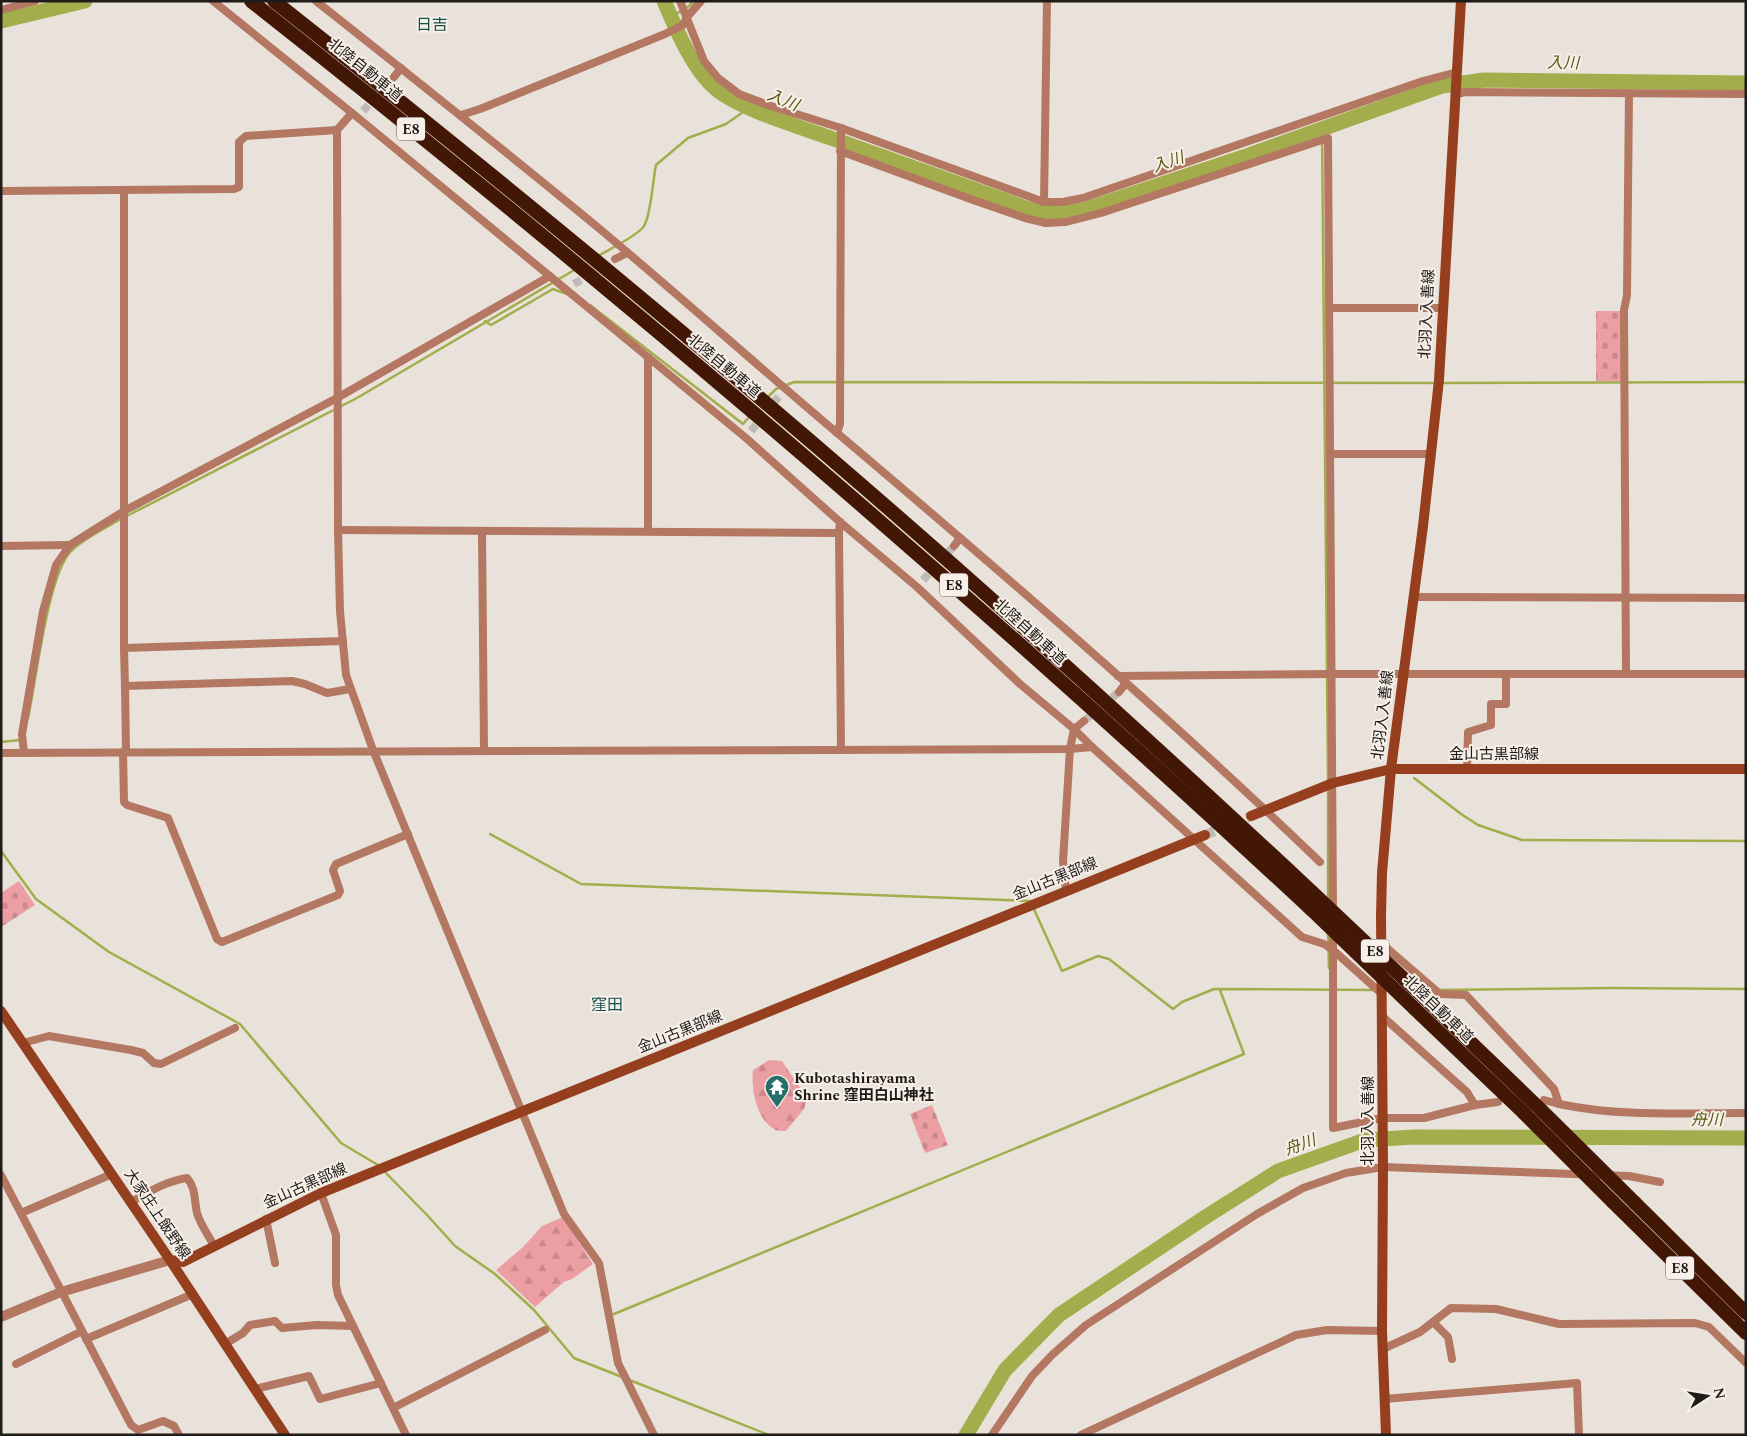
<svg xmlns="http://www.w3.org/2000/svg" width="1747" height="1436" viewBox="0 0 1747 1436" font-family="Spectral,'Noto Sans JP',serif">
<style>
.forest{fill:url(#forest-firs)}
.cemetery{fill:url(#cemetery-stones)}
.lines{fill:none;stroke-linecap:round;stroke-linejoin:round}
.stream{stroke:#a3ad4b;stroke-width:2.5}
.river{stroke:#a3ad4b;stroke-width:15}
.minor-tunnel{stroke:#c0bab4;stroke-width:8;stroke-dasharray:8 4;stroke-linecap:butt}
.secondary-tunnel{stroke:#c0bab4;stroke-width:10;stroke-dasharray:10 5;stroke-linecap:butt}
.minor{stroke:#b37762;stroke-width:8}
.tertiary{stroke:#b37762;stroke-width:10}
.secondary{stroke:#953f1e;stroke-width:10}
.motorway{stroke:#431706;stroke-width:14}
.motorway-bridge{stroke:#431706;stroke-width:14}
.labels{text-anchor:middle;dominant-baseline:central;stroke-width:4;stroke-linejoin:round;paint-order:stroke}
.shield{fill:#f7efe8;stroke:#5f5b57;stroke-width:1}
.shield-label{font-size:14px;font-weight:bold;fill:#1e1b19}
.street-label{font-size:15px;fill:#1e1b19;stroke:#f7efe8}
.poi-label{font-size:15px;font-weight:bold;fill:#1e1b19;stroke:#f7efe8;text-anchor:start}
.neighbourhood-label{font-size:16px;fill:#16514d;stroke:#f7efe8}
.water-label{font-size:16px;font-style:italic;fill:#545a11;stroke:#f7efe8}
</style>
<defs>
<pattern id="forest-firs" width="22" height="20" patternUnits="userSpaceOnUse" patternTransform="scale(1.25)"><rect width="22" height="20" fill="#ec9fa3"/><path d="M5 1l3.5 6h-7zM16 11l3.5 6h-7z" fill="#ca888c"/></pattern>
<pattern id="cemetery-stones" width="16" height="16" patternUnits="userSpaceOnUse" patternTransform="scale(1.25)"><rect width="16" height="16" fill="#ec9fa3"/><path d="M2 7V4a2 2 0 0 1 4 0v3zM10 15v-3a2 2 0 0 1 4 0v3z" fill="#ca888c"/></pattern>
</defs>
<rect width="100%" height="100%" fill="#e9e2db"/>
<g class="forest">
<path d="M769 1060 782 1061 807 1098 804 1109 786 1131C782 1131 777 1131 774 1129 756 1119 751 1088 753 1070Z"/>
<polygon points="563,1217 593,1264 572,1279 564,1282 535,1307 496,1270 523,1247 542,1226"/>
</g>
<g class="cemetery">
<polygon points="1596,311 1622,311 1623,381 1596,381"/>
<polygon points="19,881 35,905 1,927 1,893"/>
<polygon points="932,1105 948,1145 925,1153 910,1114"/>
</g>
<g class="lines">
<g class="stream">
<polyline points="671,17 689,6 694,1"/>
<polyline points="1322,128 1328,783"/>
<path d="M598 256C608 250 639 235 644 226 651 215 653 179 656 165L688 138 726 124 749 108"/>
<polyline points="590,305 743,424 750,416"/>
<polyline points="485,321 491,325 553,289 567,294"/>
<polyline points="1443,383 1746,382"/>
<polyline points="768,397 776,389 794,382 1435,383"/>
<path d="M28 718C36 681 48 574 71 551 85 538 104 529 119 520L357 398 576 269"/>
<polyline points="1,742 20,740"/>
<polyline points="1414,778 1461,814 1478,825 1522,840 1746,841"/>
<polyline points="1328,788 1328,900"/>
<polyline points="490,834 581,884 1030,901 1031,902"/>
<polyline points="1,851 36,899 109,952 240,1024 341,1143 378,1165"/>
<polyline points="1033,907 1062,971 1098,956 1109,959 1173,1009 1182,1002 1214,989 1374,990"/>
<polyline points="1328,933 1329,968"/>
<polyline points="1440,990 1612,988 1746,989"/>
<polyline points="384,1171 428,1216 455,1246 495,1274 534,1310 574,1358 622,1377"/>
<polyline points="614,1314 1244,1054 1220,990"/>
<polyline points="627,1379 769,1435"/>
</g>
<g class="river">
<path d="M664 1C676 29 693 70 716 89 740 109 797 126 828 137 895 161 962 185 1029 209L1058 214 1083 210 1249 155 1442 86 1484 80 1746 83"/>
<polyline points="1,21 85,1"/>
<polyline points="966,1435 1005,1370 1059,1315 1207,1216 1278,1171 1365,1140 1414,1137 1746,1138"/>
</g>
<g class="minor-tunnel">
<polyline points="363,111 394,77"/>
<polyline points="574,284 592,273"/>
<polyline points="751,431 780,395"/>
<polyline points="923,580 954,546"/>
<polyline points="1084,721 1119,692"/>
</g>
<polyline class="secondary-tunnel" points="1205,835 1251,816"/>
<g class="minor">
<polyline points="213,1 357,117 746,438 840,522 917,587 1020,684 1074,729 1092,747 1302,937 1324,944 1333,950 1382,994"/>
<path d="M316 1C412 77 507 152 601 230 676 293 749 358 823 421 992 564 1160 708 1320 862"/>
<polyline points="680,1 704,61 718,78 739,94 771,106 841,128 1044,202 1063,202 1083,198 1423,81 1457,72"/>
<polyline points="1,10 35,1"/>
<polyline points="394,77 401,68"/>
<polyline points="1456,94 1466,92 1746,94"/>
<polyline points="352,113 337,130 338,530 340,611 346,675 373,750 564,1214 599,1263 618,1363 654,1435"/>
<polyline points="461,115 480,109 665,34 683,25 687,17 701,1"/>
<polyline points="840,151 973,200 1025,218 1046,223 1066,222 1101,213 1328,138 1333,911"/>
<polyline points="124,190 124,648"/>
<polyline points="1,191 234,189 239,187 239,142 246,136 337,130"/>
<polyline points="1044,202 1047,1"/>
<polyline points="615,259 627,253"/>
<polyline points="1330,308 1443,308"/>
<polyline points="837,433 840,424 841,128"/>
<polyline points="1330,454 1431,454"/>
<polyline points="338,530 839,533 840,522"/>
<polyline points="482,531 484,751"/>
<polyline points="648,531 648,357"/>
<polyline points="839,533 841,750"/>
<polyline points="1,546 70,545"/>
<polyline points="954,546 960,538"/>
<polyline points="1413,597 1746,598"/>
<polyline points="1626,673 1624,310 1627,295 1629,93"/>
<polyline points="1118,676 1331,674 1746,674"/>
<polyline points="125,686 124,648 343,641"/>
<polyline points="1119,692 1126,683"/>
<polyline points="123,752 124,802 127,805 168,818 217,939 222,942 338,895 340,891 333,870 336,864 408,834"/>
<polyline points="126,752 125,686 292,681 305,684 327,693 350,689"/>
<polyline points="1,753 1070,749 1092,747"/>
<polyline points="24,753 22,734 43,611 56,565 70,545 124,511 337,398 550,276"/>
<polyline points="1467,769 1468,732 1491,725 1491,704 1506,704 1506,674"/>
<polyline points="1066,891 1063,861 1070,749 1074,729 1084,721"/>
<polyline points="1333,930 1333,1128 1382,1118 1424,1118 1475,1105 1498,1102"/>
<polyline points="1381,943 1440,994 1466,995 1554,1089 1559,1104 1544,1100"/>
<polyline points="1382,1016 1467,1092 1475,1105"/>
<polyline points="23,1043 49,1036 66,1039 131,1050 143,1053 154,1063 161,1064 235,1028"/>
<path d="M1559 1104C1620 1117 1684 1113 1746 1113"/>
<polyline points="1,1175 131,1425 138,1430 163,1421 174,1426 179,1435"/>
<polyline points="321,1193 336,1235 336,1285 338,1295 406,1435"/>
<path d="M131 1202C149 1192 166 1181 187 1178 196 1188 194 1200 197 1213 200 1224 209 1236 214 1246"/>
<polyline points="21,1213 112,1174"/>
<polyline points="266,1219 275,1263"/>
<polyline points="1433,1322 1448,1337 1452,1359"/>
<polyline points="86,1339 193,1294"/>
<polyline points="225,1344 243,1333 250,1325 275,1321 282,1328 317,1325 353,1326"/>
<polyline points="1383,1349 1420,1332 1451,1308 1496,1309 1559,1324 1695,1323 1709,1327 1746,1363"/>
<polyline points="16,1364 82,1331"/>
<polyline points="255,1389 309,1376 320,1399 381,1383"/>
<polyline points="1384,1399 1577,1383 1579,1435"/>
<polyline points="393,1408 545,1330"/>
<polyline points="992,1435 1032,1376 1053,1354 1086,1325 1257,1214 1303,1188 1346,1173 1383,1167 1629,1176 1660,1182"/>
<polyline points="1081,1435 1296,1335 1327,1330 1382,1331"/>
</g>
<polyline class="tertiary" points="1,1317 61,1292 170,1260"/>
<g class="secondary">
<polyline points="1251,816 1333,783 1391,769 1746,769"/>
<polyline points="1,1011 170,1260 285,1435"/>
<polyline points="170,1260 183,1262 321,1193 1205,835"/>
<polyline points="1386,1435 1382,1331 1383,1167 1381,916 1382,873 1391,769 1423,526 1439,380 1461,1"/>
</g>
<g class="motorway">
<path d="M251 1C617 289 970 592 1311 909"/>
<path d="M274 1C472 157 667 317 858 482 1012 615 1163 753 1312 892"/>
<polyline points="1415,1009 1524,1113"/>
<polyline points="1437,1010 1541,1110"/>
<polyline points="1613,1202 1746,1333"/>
<polyline points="1635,1203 1746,1313"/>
</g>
<g class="motorway-bridge">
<polyline points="1312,892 1437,1010"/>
<polyline points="1311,909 1415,1009"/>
<polyline points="1541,1110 1635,1203"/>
<polyline points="1524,1113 1613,1202"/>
</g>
</g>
<defs>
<symbol id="temple-pin" viewBox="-11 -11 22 30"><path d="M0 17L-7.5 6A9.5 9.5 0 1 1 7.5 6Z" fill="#256f6a" stroke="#f7efe8"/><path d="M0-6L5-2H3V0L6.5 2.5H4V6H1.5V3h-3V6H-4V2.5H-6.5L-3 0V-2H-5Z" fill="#fff"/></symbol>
</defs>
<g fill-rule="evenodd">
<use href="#temple-pin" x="763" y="1073" width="28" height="38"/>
</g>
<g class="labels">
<g class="shield">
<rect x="397" y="117.5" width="28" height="23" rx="4"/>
<rect x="940" y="573.5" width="28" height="23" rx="4"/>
<rect x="1361" y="939.5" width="28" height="23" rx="4"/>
<rect x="1666" y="1256.5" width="28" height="23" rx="4"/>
</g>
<g class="shield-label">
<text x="411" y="129">E8</text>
<text x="954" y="585">E8</text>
<text x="1375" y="951">E8</text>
<text x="1680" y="1268">E8</text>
</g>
<g class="street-label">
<text transform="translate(365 70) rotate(39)">北陸自動車道</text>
<text transform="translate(1427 314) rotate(-87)">北羽入入善線</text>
<text transform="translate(724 366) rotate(40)">北陸自動車道</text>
<text transform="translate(1030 632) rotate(42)">北陸自動車道</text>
<text transform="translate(1383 715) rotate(-83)">北羽入入善線</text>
<text x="1494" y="754">金山古黒部線</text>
<text transform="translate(1055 879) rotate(-22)">金山古黒部線</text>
<text transform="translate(1438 1009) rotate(44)">北陸自動車道</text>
<text transform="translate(680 1032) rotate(-22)">金山古黒部線</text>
<text transform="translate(1368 1121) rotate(-90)">北羽入入善線</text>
<text transform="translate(305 1186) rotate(-24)">金山古黒部線</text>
<text transform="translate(157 1214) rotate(56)">大家庄上飯野線</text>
</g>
<g class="poi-label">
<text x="794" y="1078">Kubotashirayama<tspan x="794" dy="17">Shrine 窪田白山神社</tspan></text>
</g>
<g class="neighbourhood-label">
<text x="432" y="25">日吉</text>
<text x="607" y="1005">窪田</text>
</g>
<g class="water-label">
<text transform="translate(1563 63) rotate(1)">入川</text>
<text transform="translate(783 100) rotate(22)">入川</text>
<text transform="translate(1168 162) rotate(-19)">入川</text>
<text x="1707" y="1120">舟川</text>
<text transform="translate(1300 1145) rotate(-20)">舟川</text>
</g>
</g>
<rect width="1747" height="1436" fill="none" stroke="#1e1b19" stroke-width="5"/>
<g transform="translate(1707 1396) rotate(78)" stroke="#f7efe8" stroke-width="4" paint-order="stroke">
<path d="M0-4L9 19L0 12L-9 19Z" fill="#1e1b19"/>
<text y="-8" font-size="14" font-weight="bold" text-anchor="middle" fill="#1e1b19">N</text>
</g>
</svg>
